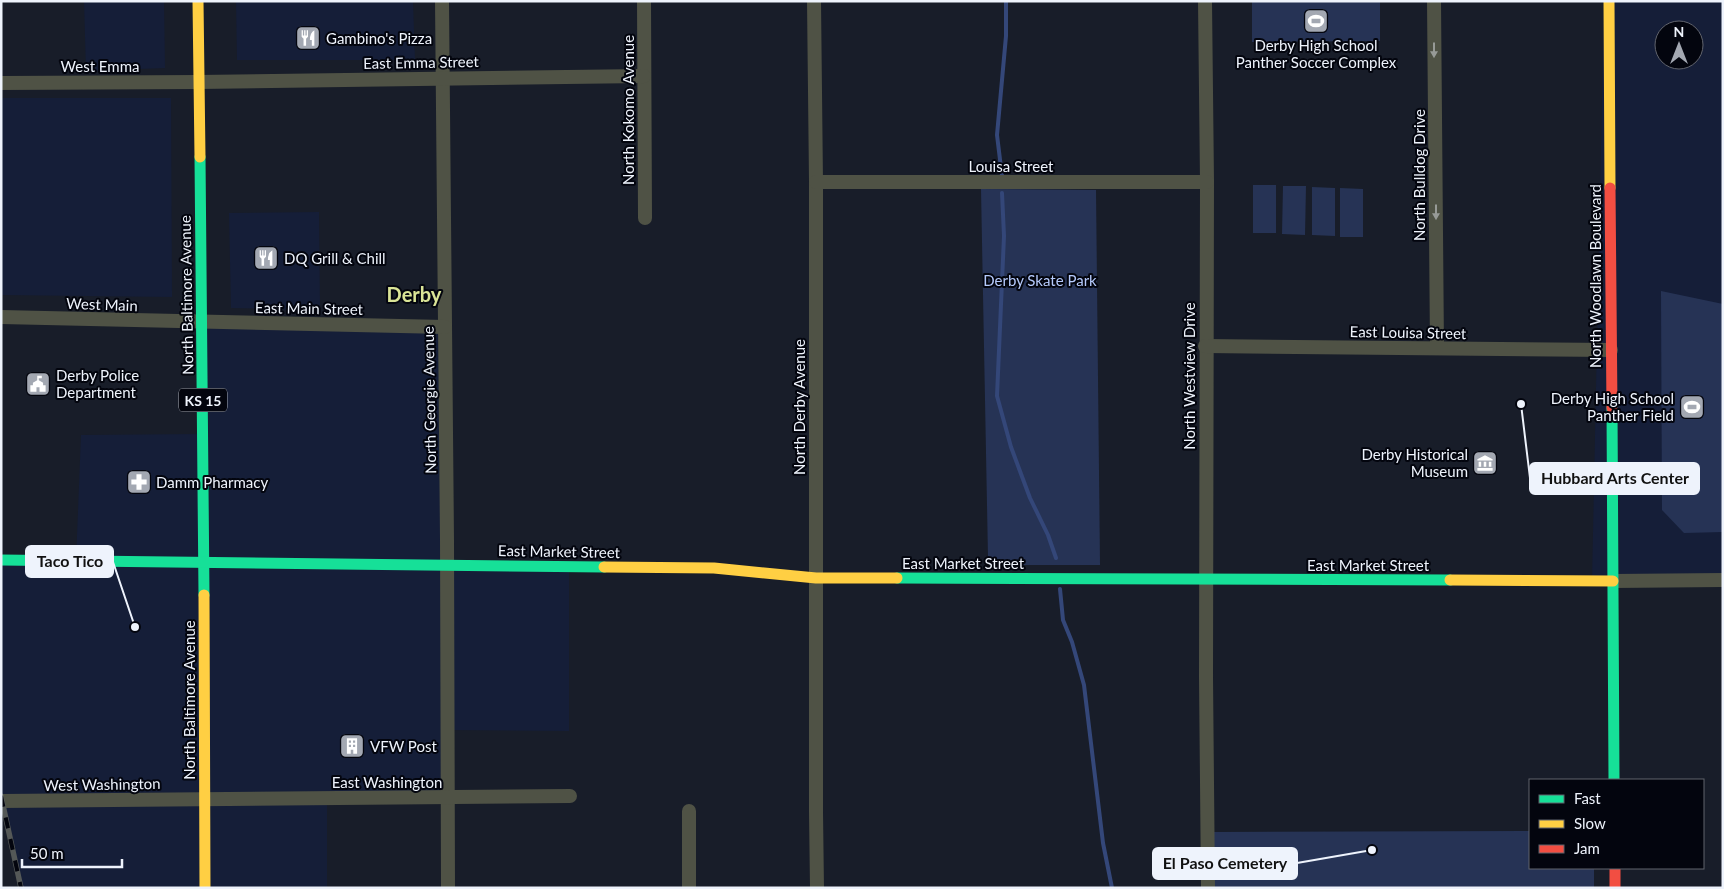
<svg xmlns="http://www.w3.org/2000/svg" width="1724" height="889" viewBox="0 0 1724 889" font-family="Lato,sans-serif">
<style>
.built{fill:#151e38;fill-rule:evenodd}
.green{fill:#263355}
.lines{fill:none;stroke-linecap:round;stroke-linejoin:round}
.stream{stroke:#344779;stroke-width:4}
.street{stroke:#4f5245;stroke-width:14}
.fast{stroke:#16e098;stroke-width:11}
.slow{stroke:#ffcf43;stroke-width:11}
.jam{stroke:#f24e42;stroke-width:11}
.rail-casing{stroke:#545857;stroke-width:5.5}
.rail{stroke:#03050e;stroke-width:4;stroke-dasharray:11;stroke-linecap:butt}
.oneway{fill:#979a97}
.labels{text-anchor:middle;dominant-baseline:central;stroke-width:4;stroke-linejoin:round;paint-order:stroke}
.shield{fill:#03050e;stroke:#a8acb5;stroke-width:1}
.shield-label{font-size:14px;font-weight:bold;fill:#eef3fc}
.poi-label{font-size:15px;fill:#eef3fc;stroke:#03050e;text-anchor:start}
.street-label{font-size:15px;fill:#eef3fc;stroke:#03050e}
.park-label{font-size:15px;fill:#b5cafc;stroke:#03050e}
.district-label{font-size:20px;font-weight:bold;fill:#dae497;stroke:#03050e}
.leader{fill:none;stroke:#eef3fc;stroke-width:2}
.callout-dot{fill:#eef3fc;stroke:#03050e;stroke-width:2}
.callout{fill:#eef3fc;stroke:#eef3fc;stroke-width:2}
.callout-label{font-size:16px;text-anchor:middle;font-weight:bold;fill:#111}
</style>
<rect width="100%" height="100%" fill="#181d29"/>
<g class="built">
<polygon points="84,1 164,1 165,68 86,71"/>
<polygon points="236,1 413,1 415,60 237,60"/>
<path d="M1604 1H1723V580L1592 581ZM1664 30H1694V60H1664Z"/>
<polygon points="1,98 171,98 172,297 1,295"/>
<polygon points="319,212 320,310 231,308 229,213"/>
<polygon points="202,322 445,327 447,565 569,567 569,731 448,730 448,798 327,798 327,888 20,888 1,796 1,560 76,561 81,435 203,434"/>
</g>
<g class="green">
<polygon points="1252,1 1380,1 1380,41 1252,42"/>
<rect x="1253" y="185" width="23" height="48"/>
<polygon points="1283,186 1306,186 1305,235 1282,234"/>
<polygon points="1312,187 1335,188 1335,236 1312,235"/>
<polygon points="1340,188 1363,189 1363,237 1340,237"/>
<polygon points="981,189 1096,190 1100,565 990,565 988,557"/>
<polygon points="1661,291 1723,304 1723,532 1684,533 1662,510"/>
<polygon points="1530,831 1530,868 1594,868 1594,888 1214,888 1214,832"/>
</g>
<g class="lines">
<g class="stream">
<polyline points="1002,176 997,135 1006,36 1006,1"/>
<polyline points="1002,193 1004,236 997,396 1011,447 1030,498 1048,535 1056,558"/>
<polyline points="1060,589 1063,620 1072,642 1084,685 1103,843 1112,888"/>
</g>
<g class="street">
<polyline points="442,1 447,540 448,888"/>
<polyline points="644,1 645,218"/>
<polyline points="814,1 816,182 816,812 817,888"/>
<polyline points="1205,1 1207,182 1206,677 1208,888"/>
<polyline points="1434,1 1437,348"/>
<polyline points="1,83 198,82 644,76"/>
<polyline points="816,182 1207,182"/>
<polyline points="1,317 445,327"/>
<polyline points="1205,346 1611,350"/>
<polyline points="1613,581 1723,580"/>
<polyline points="1,801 570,796"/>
<polyline points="689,811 689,888"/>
</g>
<g class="fast">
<polyline points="200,157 204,595"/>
<polyline points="1612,408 1614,780"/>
<polyline points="1,560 604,567"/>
<polyline points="897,578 1450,580"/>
</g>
<g class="slow">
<polyline points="198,1 200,157"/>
<polyline points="1609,1 1610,188"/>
<polyline points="604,567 714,568 816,578 897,578"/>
<polyline points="1450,580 1613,581"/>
<polyline points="204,595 205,888"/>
</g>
<g class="jam">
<polyline points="1610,188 1612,408"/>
<polyline points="1615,868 1615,888"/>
</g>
<defs>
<polyline id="rail" points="1,796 21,888"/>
</defs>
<use href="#rail" class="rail-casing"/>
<use href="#rail" class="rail"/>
</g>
<defs><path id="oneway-solid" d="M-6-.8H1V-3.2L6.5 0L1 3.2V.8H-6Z" transform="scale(1.25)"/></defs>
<g class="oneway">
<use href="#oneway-solid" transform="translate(1434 50) rotate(90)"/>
<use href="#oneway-solid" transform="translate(1436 212) rotate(90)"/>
</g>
<defs>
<symbol id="stadium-square" viewBox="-11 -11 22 22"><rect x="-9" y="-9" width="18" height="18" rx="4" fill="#a3a8b2" stroke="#03050e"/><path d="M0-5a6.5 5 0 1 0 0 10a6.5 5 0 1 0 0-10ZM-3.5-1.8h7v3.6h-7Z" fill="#fff"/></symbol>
<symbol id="restaurant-square" viewBox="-11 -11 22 22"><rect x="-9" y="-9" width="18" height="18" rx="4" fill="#a3a8b2" stroke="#03050e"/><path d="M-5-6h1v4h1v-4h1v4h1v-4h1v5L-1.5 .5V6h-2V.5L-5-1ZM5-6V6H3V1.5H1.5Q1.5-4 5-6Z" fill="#fff"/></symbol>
<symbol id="civic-square" viewBox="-11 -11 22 22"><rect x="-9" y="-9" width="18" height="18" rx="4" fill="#a3a8b2" stroke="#03050e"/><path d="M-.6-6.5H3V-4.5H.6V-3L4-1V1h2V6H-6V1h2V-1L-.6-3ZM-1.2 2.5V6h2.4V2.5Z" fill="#fff"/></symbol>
<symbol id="museum-square" viewBox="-11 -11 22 22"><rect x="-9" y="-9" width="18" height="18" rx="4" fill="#a3a8b2" stroke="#03050e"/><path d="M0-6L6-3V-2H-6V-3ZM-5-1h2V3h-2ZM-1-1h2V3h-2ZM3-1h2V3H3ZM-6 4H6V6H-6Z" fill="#fff"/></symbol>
<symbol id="pharmacy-square" viewBox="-11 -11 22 22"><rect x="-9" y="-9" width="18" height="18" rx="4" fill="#a3a8b2" stroke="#03050e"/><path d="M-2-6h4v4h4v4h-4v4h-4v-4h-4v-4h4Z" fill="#fff"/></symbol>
<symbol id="building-square" viewBox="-11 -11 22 22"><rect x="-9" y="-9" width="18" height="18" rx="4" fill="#a3a8b2" stroke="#03050e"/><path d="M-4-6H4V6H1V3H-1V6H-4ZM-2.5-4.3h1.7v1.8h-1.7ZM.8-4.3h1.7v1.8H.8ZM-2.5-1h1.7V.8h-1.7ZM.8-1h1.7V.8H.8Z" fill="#fff"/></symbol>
</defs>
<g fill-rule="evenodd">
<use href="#stadium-square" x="1302" y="7" width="28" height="28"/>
<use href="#restaurant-square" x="294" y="24" width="28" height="28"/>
<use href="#restaurant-square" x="252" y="244" width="28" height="28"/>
<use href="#civic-square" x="24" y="370" width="28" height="28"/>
<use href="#stadium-square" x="1678" y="393" width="28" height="28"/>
<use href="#museum-square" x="1471" y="449" width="28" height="28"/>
<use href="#pharmacy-square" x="125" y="468" width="28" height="28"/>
<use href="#building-square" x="338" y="732" width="28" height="28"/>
</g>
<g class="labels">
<rect class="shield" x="179" y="388.5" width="48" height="23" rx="4"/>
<g class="shield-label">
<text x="203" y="400">KS 15</text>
</g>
<g class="poi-label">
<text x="326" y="38">Gambino's Pizza</text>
<text x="1316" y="45" text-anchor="middle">Derby High School<tspan x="1316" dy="17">Panther Soccer Complex</tspan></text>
<text x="284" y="258">DQ Grill &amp; Chill</text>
<text x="56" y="375">Derby Police<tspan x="56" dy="17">Department</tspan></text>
<text x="1674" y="398" text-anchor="end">Derby High School<tspan x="1674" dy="17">Panther Field</tspan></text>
<text x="1468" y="454" text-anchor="end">Derby Historical<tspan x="1468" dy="17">Museum</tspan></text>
<text x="156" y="482">Damm Pharmacy</text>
<text x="370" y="746">VFW Post</text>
</g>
<g class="street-label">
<text transform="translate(421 62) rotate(-1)">East Emma Street</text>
<text x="100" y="66">West Emma</text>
<text transform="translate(628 110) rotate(-90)">North Kokomo Avenue</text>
<text x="1011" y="166">Louisa Street</text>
<text transform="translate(1419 175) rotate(-90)">North Bulldog Drive</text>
<text transform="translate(1595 276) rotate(-90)">North Woodlawn Boulevard</text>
<text transform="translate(186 295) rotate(-91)">North Baltimore Avenue</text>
<text transform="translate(102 304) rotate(2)">West Main</text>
<text transform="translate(309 308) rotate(1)">East Main Street</text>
<text transform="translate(1408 332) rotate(1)">East Louisa Street</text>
<text transform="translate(1189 376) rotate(-90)">North Westview Drive</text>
<text transform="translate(429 400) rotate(-91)">North Georgie Avenue</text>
<text transform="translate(799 407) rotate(-90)">North Derby Avenue</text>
<text transform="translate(559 551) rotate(1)">East Market Street</text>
<text x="963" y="563">East Market Street</text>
<text x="1368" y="565">East Market Street</text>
<text transform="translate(189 700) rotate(-90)">North Baltimore Avenue</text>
<text x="387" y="782">East Washington</text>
<text transform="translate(102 784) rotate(-1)">West Washington</text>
</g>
<g class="park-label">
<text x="1040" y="280">Derby Skate Park</text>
</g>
<g class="district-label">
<text x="414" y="294">Derby</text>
</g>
</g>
<path class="leader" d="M1521 404L1530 478M135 627L113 562M1372 850L1297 863"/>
<g class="callout-dot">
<circle cx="1521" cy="404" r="5"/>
<circle cx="135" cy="627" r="5"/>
<circle cx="1372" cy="850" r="5"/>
</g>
<g class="callout">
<rect x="1530" y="463" width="169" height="31" rx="5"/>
<rect x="26" y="546" width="87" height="31" rx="5"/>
<rect x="1153" y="848" width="144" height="31" rx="5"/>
</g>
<g class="callout-label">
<text x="1615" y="484">Hubbard Arts Center</text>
<text x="70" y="567">Taco Tico</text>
<text x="1225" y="869">El Paso Cemetery</text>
</g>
<rect width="1724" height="889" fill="none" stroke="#eef3fc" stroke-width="5"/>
<rect x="1529" y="779" width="175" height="90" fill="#03050e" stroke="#61646d"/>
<rect x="1539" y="795" width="25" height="8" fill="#16e098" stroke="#61646d"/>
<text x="1574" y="804" font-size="15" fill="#eef3fc">Fast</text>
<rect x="1539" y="820" width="25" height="8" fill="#ffcf43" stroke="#61646d"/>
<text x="1574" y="829" font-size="15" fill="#eef3fc">Slow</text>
<rect x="1539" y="845" width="25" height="8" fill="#f24e42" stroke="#61646d"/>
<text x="1574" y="854" font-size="15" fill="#eef3fc">Jam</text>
<g transform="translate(1679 45)"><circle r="24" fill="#03050e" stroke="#61646d"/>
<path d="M0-4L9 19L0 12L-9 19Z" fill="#a3a8b2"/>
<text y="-8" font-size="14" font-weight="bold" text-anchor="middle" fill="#eef3fc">N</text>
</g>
<path d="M22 859v8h100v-8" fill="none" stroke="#eef3fc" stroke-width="2.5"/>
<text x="30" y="859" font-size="15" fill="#eef3fc" stroke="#03050e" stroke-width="4" paint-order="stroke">50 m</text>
</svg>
